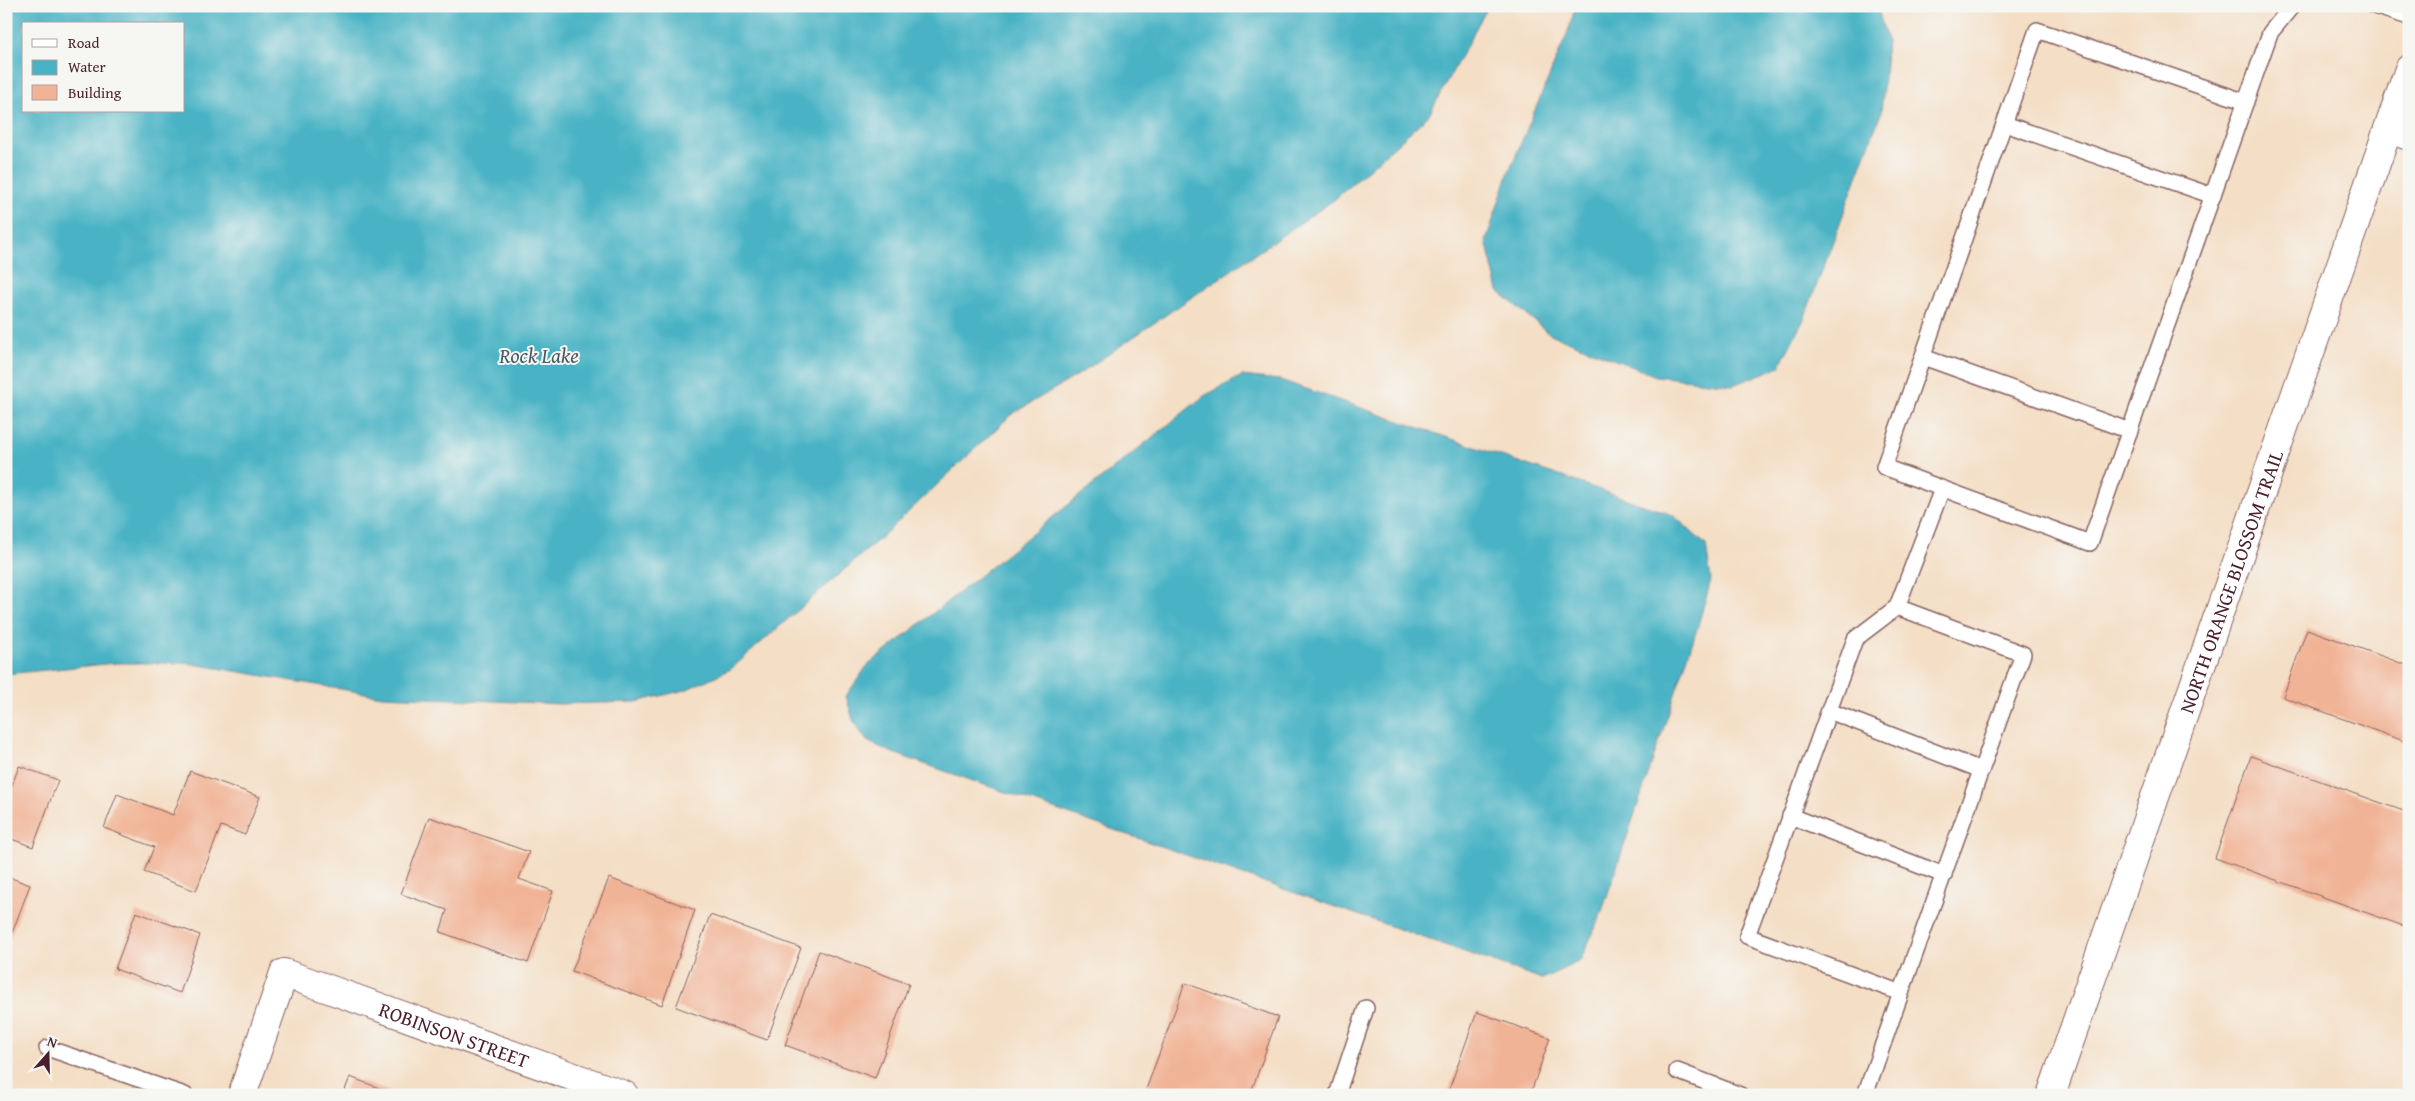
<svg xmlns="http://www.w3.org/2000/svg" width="2415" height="1101" viewBox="0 0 2415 1101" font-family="'Gentium Book Plus',serif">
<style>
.water{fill:#48b3c5;stroke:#496978;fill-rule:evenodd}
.building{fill:#f1b395}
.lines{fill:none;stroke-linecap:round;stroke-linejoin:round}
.service-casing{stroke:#866261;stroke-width:18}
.minor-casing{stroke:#866261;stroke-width:30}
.primary-casing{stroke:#866261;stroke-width:30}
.service{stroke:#fff;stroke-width:15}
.minor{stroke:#fff;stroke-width:28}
.primary{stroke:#fff;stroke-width:28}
.labels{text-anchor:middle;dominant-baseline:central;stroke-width:4;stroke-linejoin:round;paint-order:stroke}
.street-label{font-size:20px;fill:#4a1f2b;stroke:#f6f6f2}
.water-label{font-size:21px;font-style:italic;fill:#495a69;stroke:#f6f6f2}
</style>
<rect width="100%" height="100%" fill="#f6f6f2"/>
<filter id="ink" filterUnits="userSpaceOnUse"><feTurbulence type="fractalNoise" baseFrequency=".02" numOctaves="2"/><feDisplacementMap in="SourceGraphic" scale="10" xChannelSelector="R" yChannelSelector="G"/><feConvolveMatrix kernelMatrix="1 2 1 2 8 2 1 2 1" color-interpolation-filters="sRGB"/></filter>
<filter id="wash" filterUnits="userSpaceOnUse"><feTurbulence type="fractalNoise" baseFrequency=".0096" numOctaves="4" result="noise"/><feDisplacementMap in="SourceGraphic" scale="20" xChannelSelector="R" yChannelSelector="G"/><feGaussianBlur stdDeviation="1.12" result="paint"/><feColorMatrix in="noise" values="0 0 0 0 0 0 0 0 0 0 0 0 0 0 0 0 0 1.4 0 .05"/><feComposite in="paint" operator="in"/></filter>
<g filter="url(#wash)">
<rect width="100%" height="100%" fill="#f4dec5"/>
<g class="water">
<path d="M6 6H1488L1429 115 1334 200 1078 375 1012 414 886 533 731 669 685 690 636 702 560 704 382 696 187 663H116L6 674ZM24 24H184V111H24Z"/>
<polygon points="1576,6 1877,6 1887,40 1881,113 1804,319 1779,367 1733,385 1656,376 1550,334 1498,291 1486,241 1508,174 1567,34"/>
<polygon points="1242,376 1280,380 1673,515 1706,545 1711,580 1697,629 1599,920 1580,961 1542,979 893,753 867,741 853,720 846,696 867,666 1204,396"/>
</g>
<g id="blocks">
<g class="building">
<polygon points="2307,629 2409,666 2409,743 2283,697"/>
<polygon points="2251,756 2409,813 2409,928 2215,858"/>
<polygon points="19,766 58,780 33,847 6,837 6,802"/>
<polygon points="190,771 260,797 245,835 221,826 196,891 144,872 154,847 104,828 117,794 173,815"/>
<polygon points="429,817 529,852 519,879 553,891 528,963 440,932 447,910 401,894"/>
<polygon points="6,876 30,885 6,949"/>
<polygon points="609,878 695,910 662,1005 572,971"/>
<polygon points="136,912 200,935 180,993 115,969"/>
<polygon points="710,915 801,948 767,1040 676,1007"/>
<polygon points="819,951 909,984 875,1078 785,1045"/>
<polygon points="1185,983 1278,1017 1250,1095 1144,1095"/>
<polygon points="1477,1012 1550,1038 1530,1095 1447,1095"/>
<polygon points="350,1077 398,1095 343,1095"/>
</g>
</g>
</g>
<g filter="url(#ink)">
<use href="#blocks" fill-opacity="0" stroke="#866261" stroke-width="1"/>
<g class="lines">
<defs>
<g id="service">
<polyline points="2374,6 2409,17"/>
<polyline points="2246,102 2037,30 1884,467 2090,543 2270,33 2292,6"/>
<polyline points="2005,124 2213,196"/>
<polyline points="1923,357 2130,431"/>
<polyline points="1897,607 2023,654 1901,993"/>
<polyline points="1829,711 1981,770"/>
<polyline points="1790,816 1944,875"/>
<polyline points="47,1048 185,1095"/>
<polyline points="1677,1071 1740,1095"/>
<polyline points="1337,1095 1366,1008"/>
<polyline points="1865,1095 1901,993 1747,936 1855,639 1897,607 1942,489"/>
</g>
<g id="minor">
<polyline points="2388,129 2409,136"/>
<path id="s1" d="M242 1095 284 973 624 1095"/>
</g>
<g id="primary">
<path id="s2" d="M2051 1095 2409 69"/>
</g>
</defs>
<use href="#service" class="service-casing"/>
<use href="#minor" class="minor-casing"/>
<use href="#primary" class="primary-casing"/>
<use href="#service" class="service"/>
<use href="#minor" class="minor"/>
<use href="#primary" class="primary"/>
</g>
</g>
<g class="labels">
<g class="street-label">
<text stroke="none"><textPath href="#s2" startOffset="544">NORTH ORANGE BLOSSOM TRAIL</textPath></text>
<text stroke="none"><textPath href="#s1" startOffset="310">ROBINSON STREET</textPath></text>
</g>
<g class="water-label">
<text x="539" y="355">Rock Lake</text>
</g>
</g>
<rect width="2415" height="1101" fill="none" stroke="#f6f6f2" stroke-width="25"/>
<rect x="22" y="22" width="162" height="90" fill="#f6f6f2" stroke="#b1a0a2"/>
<rect x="32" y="39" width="25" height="8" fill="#ffffff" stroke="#b1a0a2"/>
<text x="68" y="48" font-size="15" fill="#4a1f2b">Road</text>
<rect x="32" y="60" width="25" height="15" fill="#48b3c5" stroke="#b1a0a2"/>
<text x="68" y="72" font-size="15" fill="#4a1f2b">Water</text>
<rect x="32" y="85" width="25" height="15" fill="#f1b395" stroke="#b1a0a2"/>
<text x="68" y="98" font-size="15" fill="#4a1f2b">Building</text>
<g transform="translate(48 1054) rotate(20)" stroke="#f6f6f2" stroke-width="4" paint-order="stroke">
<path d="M0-4L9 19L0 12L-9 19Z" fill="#4a1f2b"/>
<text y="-8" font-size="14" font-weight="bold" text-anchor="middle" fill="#4a1f2b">N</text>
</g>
</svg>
